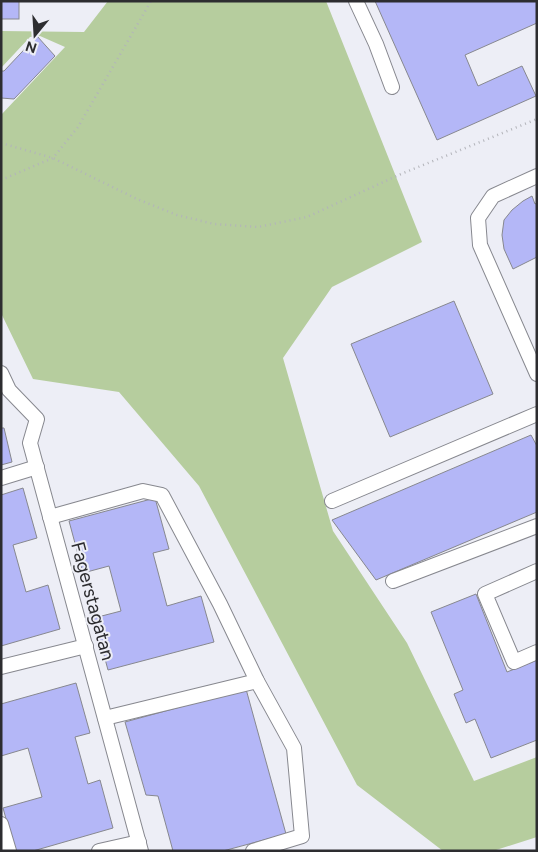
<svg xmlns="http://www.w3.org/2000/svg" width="538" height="852" viewBox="0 0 538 852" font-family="Figtree,sans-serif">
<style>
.green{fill:#b6cd9e}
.building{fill:#b4b7f7;stroke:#87888f}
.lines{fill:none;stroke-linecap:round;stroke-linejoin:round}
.minor-casing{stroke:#87888f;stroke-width:16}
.path{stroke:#b3b4ba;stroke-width:2.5;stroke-dasharray:1 4;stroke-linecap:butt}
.minor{stroke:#fff;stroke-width:14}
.labels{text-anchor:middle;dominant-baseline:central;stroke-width:4;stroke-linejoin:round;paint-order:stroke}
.street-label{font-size:19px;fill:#2d2d30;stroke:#edeef6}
</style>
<rect width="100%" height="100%" fill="#edeef6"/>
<polygon class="green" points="108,1 326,1 422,242 332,287 283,358 333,531 407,643 474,781 537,757 537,837 493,851 443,851 357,785 199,486 119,392 33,379 1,313 1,115 65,47 40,36 30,37 1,68 1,31 84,32"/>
<g class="building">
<rect x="1" y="1" width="18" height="18"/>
<polygon points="375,1 537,1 537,23 465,55 478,86 522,66 536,96 437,140"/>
<polygon points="37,36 55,56 14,99 1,98 1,71 4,71"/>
<polygon points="532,196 535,204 537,203 537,257 513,269 504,249 502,235 504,220 512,210 523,201"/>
<polygon points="454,301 493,394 390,437 351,344"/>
<polygon points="1,428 4,428 12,462 1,465"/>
<polygon points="531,435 537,446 537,512 376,580 332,520"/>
<polygon points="23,488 37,538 13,545 26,592 48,585 60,629 1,646 1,495"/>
<polygon points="155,498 169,549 153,553 167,606 201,596 214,642 108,670 94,618 121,611 109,566 83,573 69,521"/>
<polygon points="476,594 507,672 537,660 537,740 491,758 475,719 466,723 454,694 463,690 431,612"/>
<polygon points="76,683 90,733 75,737 88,784 100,780 113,828 33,851 15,851 3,808 42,797 28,748 1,756 1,704"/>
<polygon points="246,689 286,834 223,851 173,851 158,796 146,795 125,722"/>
</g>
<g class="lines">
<defs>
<g id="minor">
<polyline points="356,1 376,44 392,87"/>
<polyline points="537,176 493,196 478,218 480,245 537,374"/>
<polyline points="1,373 9,390 37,419 30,443 141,851"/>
<polyline points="1,478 37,467"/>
<polyline points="332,501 537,414"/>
<polyline points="50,517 143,491 162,495 220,604 257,681 294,748 302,836 253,851"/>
<polyline points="537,571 485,594 514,662 537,652"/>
<polyline points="393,581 537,526"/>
<polyline points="1,667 86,646"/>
<polyline points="105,718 257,681"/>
<polyline points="1,824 9,851"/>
<polyline points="99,851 139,842"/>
</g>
</defs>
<use href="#minor" class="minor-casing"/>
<g class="path">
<polyline points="1,143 53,158 137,199 177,215 214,224 258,227 307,217 401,174 537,119"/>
<polyline points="1,180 53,158 78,127 151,1"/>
<polyline points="536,851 537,851"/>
</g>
<use href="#minor" class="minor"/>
</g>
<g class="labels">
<g class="street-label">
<text transform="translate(93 601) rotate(75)">Fagerstagatan</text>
</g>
</g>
<rect width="538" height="852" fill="none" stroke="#2d2d30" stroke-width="5"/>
<g transform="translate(35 35) rotate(198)" stroke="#edeef6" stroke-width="4" paint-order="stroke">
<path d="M0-4L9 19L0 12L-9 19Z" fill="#2d2d30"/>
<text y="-8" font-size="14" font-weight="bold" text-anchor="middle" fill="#2d2d30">N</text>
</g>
</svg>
